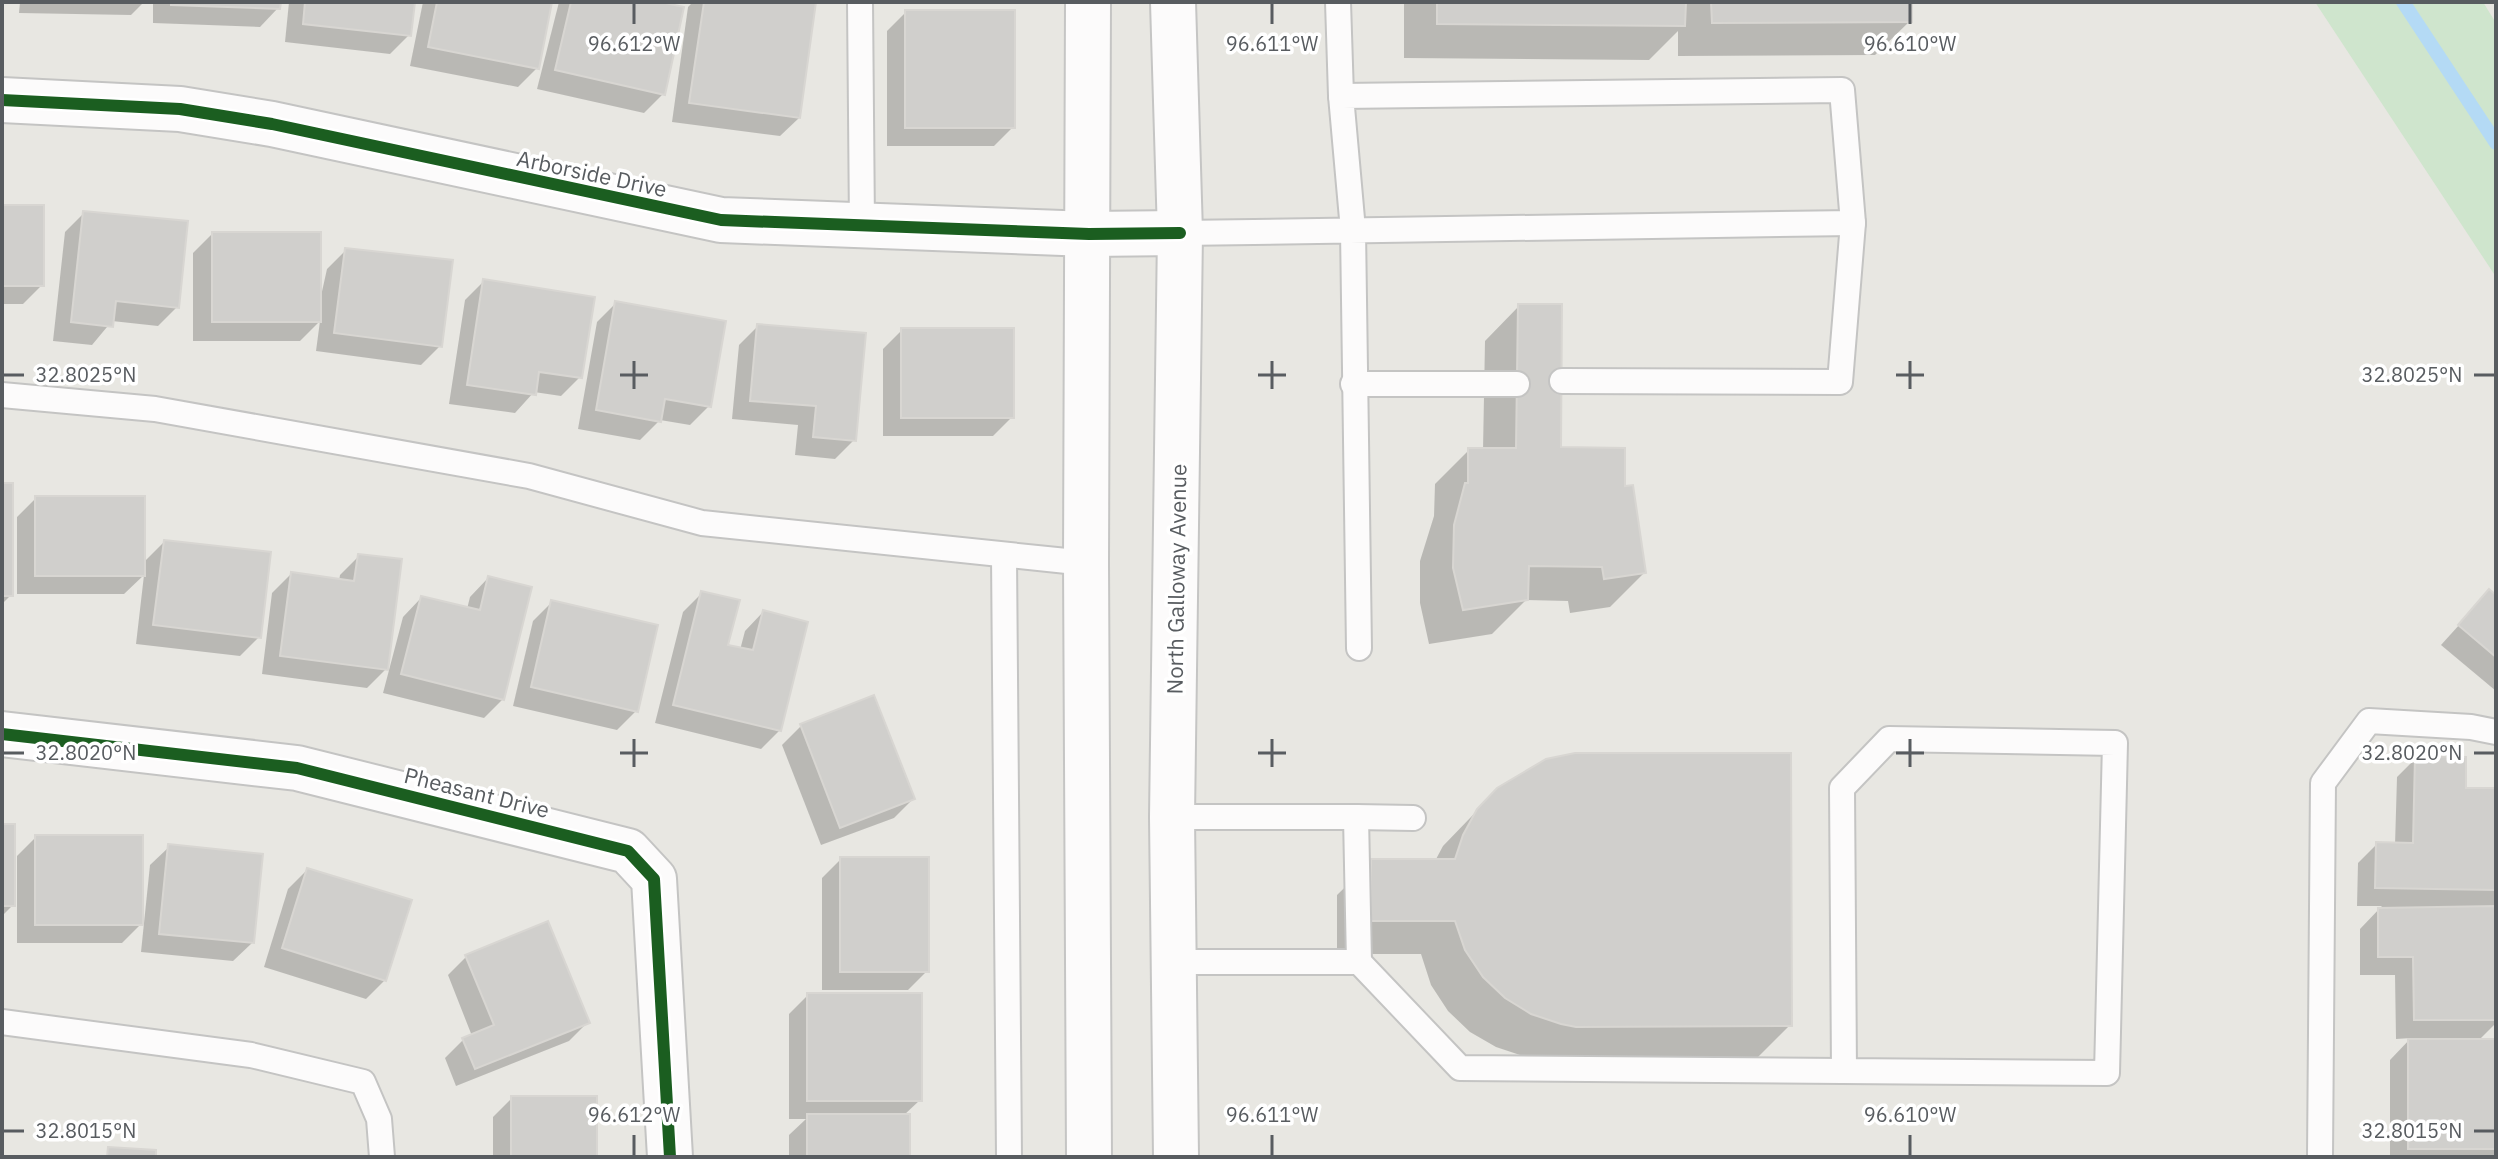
<svg xmlns="http://www.w3.org/2000/svg" width="2498" height="1159" viewBox="0 0 2498 1159" font-family="'IBM Plex Sans',sans-serif">
<style>
.green{fill:#cfe5cd}
.shadow{fill:#0003}
.lines{fill:none;stroke-linecap:round;stroke-linejoin:round}
.stream{stroke:#b4daf5;stroke-width:14}
.building{fill:#d0cfcc;stroke:#d8d6d2;stroke-width:2}
.lane-casing{stroke:#c4c4c3;stroke-width:28}
.street-casing{stroke:#c4c4c3;stroke-width:48}
.secondary-casing{stroke:#c5c5c4;stroke-width:48}
.lane{stroke:#fcfbfb;stroke-width:24}
.street{stroke:#fcfbfb;stroke-width:44}
.secondary{stroke:#fcfbfb;stroke-width:44}
.cycleway-casing{stroke:#fff;stroke-width:17}
.cycleway{stroke:#1b5e20;stroke-width:12}
.ticks{fill:none;stroke:#585c60;stroke-width:3}
.labels{text-anchor:middle;dominant-baseline:central;stroke-width:7;stroke-linejoin:round;paint-order:stroke}
.street-label{font-size:22px;fill:#585c60;stroke:#fff}
.ticks-label{font-size:20px;text-anchor:middle;fill:#585c60;stroke:#fff;stroke-width:7;stroke-linejoin:round;paint-order:stroke}
</style>
<rect width="100%" height="100%" fill="#e8e7e2"/>
<polygon class="green" points="2315,2 2483,2 2496,23 2496,277"/>
<g class="shadow">
<polygon points="20,2 144,2 131,15 19,13"/>
<polygon points="153,2 279,2 278,8 260,27 153,23"/>
<polygon points="289,2 413,2 409,35 390,54 285,42"/>
<polygon points="423,2 550,2 537,68 518,87 410,66"/>
<polygon points="559,2 652,2 663,94 644,113 537,89"/>
<polygon points="693,2 806,2 799,118 780,136 672,122 688,7"/>
<polygon points="1404,2 1910,2 1910,21 1875,55 1678,56 1678,31 1649,60 1404,58"/>
<polygon points="906,12 1013,127 994,146 887,146 887,31"/>
<polygon points="2,207 42,285 23,304 2,304"/>
<polygon points="84,213 177,307 158,326 112,321 92,345 53,341 65,232"/>
<polygon points="212,234 319,305 327,269 346,250 440,346 421,365 316,351 320,321 300,341 193,341 193,253"/>
<polygon points="483,282 580,377 561,396 534,392 515,413 449,404 465,300"/>
<polygon points="616,303 709,406 690,425 660,420 640,440 578,429 597,322"/>
<polygon points="1519,306 1559,449 1623,488 1644,573 1610,607 1570,613 1568,601 1526,600 1492,634 1429,644 1420,603 1420,561 1434,516 1435,484 1469,450 1483,450 1485,341"/>
<polygon points="758,326 854,440 835,459 795,455 798,425 732,419 739,345"/>
<polygon points="902,330 1012,417 993,436 883,436 883,349"/>
<polygon points="2,485 11,595 2,604"/>
<polygon points="36,498 143,563 164,542 259,637 240,656 136,644 144,575 124,594 17,594 17,517"/>
<polygon points="359,556 386,669 367,688 262,674 272,593 291,574 339,581 340,575"/>
<polygon points="488,578 503,699 484,718 383,693 403,617 421,598 467,609 470,597"/>
<polygon points="2489,592 2496,598 2496,691 2441,645"/>
<polygon points="702,593 726,647 740,650 745,631 763,612 780,730 761,749 655,723 683,612"/>
<polygon points="552,602 636,711 617,730 513,706 533,621"/>
<polygon points="801,726 913,799 894,818 821,845 782,745"/>
<polygon points="2416,758 2464,790 2496,790 2496,1023 2478,1041 2496,1041 2495,1157 2390,1157 2390,1060 2411,1038 2396,1039 2395,975 2360,975 2360,929 2382,906 2357,906 2358,863 2377,844 2395,845 2397,777"/>
<polygon points="1498,789 1790,1025 1756,1059 1526,1057 1496,1047 1470,1032 1448,1011 1431,985 1421,954 1337,954 1337,895 1372,861 1435,861 1443,846"/>
<polygon points="2,826 13,905 2,916"/>
<polygon points="36,837 141,922 143,922 122,943 17,943 17,856"/>
<polygon points="169,847 252,943 233,961 141,952 150,865"/>
<polygon points="841,859 927,971 908,990 822,990 822,878"/>
<polygon points="307,870 385,980 366,999 264,967 288,889"/>
<polygon points="467,956 588,1022 569,1041 456,1086 445,1058 463,1040 472,1036 448,975"/>
<polygon points="808,995 920,1100 903,1116 908,1157 789,1157 789,1135 806,1119 789,1119 789,1014"/>
<polygon points="512,1098 595,1157 493,1157 493,1117"/>
</g>
<g class="lines">
<polyline class="stream" points="2403,2 2496,143"/>
</g>
<g class="building">
<polygon points="171,2 281,2 280,9 171,5"/>
<polygon points="305,2 415,2 411,36 303,24"/>
<polygon points="437,2 552,2 539,69 428,47"/>
<polygon points="571,2 661,2 684,7 665,95 555,70"/>
<polygon points="704,2 816,2 800,118 689,103"/>
<polygon points="1437,2 1686,2 1685,26 1437,24"/>
<polygon points="1711,2 1912,2 1912,22 1712,23"/>
<rect x="905" y="10" width="110" height="118"/>
<rect x="2" y="205" width="42" height="81"/>
<polygon points="83,211 188,221 179,308 116,301 113,327 71,322"/>
<rect x="212" y="232" width="109" height="90"/>
<polygon points="345,248 453,260 442,347 334,333"/>
<polygon points="483,279 595,297 582,378 539,372 536,395 467,385"/>
<polygon points="615,301 726,321 711,407 665,399 661,422 596,410"/>
<polygon points="1518,304 1562,304 1561,447 1625,448 1625,486 1633,485 1646,573 1604,579 1602,567 1529,566 1528,600 1463,610 1453,568 1454,525 1465,483 1468,483 1468,448 1516,448"/>
<polygon points="757,324 866,333 856,441 813,437 816,406 750,401"/>
<rect x="901" y="328" width="113" height="90"/>
<rect x="2" y="483" width="11" height="113"/>
<rect x="35" y="496" width="110" height="80"/>
<polygon points="164,540 271,552 261,638 153,625"/>
<polygon points="358,554 402,559 388,670 280,656 291,572 354,581"/>
<polygon points="488,576 532,587 504,700 401,674 421,596 480,610"/>
<polygon points="2489,589 2496,595 2496,657 2458,625"/>
<polygon points="701,591 740,600 728,645 753,650 763,610 808,622 781,731 673,705"/>
<polygon points="551,600 658,625 638,712 531,687"/>
<polygon points="874,695 915,799 840,828 800,724"/>
<polygon points="1575,753 1791,753 1792,1026 1576,1027 1561,1024 1531,1014 1505,998 1483,977 1465,950 1455,921 1371,921 1371,859 1455,859 1463,835 1477,809 1497,788 1546,759"/>
<polygon points="2415,756 2466,757 2466,788 2496,788 2496,890 2375,888 2376,842 2413,843"/>
<rect x="2" y="824" width="13" height="82"/>
<rect x="35" y="835" width="108" height="90"/>
<polygon points="168,844 263,854 254,943 159,934"/>
<rect x="840" y="857" width="89" height="115"/>
<polygon points="307,868 412,900 386,981 282,948"/>
<polygon points="2496,906 2496,1020 2414,1020 2413,957 2378,957 2378,908"/>
<polygon points="548,921 590,1023 475,1069 462,1038 494,1025 465,955"/>
<rect x="807" y="993" width="115" height="108"/>
<rect x="2408" y="1039" width="88" height="110"/>
<rect x="511" y="1096" width="86" height="61"/>
<rect x="807" y="1114" width="103" height="43"/>
<polygon points="108,1147 156,1150 156,1157 107,1157"/>
</g>
<g class="lines">
<defs>
<g id="lane">
<polyline points="860,2 862,226"/>
<polyline points="1338,2 1341,96"/>
<polyline points="1180,233 1853,223 1842,90 1341,96 1353,230 1359,648"/>
<polyline points="1562,381 1840,382 1853,223"/>
<polyline points="1353,384 1517,384"/>
<polyline points="2,395 155,409 529,476 702,523 1086,563"/>
<polyline points="1004,556 1009,1157"/>
<polyline points="1172,817 1356,817 1359,962"/>
<polyline points="1356,817 1413,818"/>
<polyline points="1174,962 1359,962 1460,1068 2107,1073 2115,743 1889,739 1842,788 1844,1071"/>
<polyline points="2,1022 251,1055 363,1082 379,1119 382,1157"/>
<polyline points="2320,1157 2323,783 2369,721 2471,727 2496,732"/>
</g>
<g id="street">
<polyline points="2,100 180,109 272,124 721,220 1089,234 1180,233"/>
<polyline points="2,734 297,768 628,851 654,879 670,1157"/>
</g>
<g id="secondary">
<polyline points="1088,2 1086,563 1089,1157"/>
<polyline points="1173,2 1180,233 1172,817 1176,1157"/>
</g>
</defs>
<use href="#lane" class="lane-casing"/>
<use href="#street" class="street-casing"/>
<use href="#secondary" class="secondary-casing"/>
<use href="#lane" class="lane"/>
<use href="#street" class="street"/>
<use href="#secondary" class="secondary"/>
<defs>
<g id="cycleway">
<polyline points="2,100 180,109 272,124 721,220 1089,234 1180,233"/>
<polyline points="2,734 297,768 628,851 654,879 670,1157"/>
</g>
</defs>
<use href="#cycleway" class="cycleway-casing"/>
<use href="#cycleway" class="cycleway"/>
</g>
<path class="ticks" d="M634 4V24M1272 4V24M1910 4V24M634 361V389M1272 361V389M1910 361V389M4 375H24M620 375H648M1258 375H1286M1896 375H1924M2474 375H2494M634 739V767M1272 739V767M1910 739V767M4 753H24M620 753H648M1258 753H1286M1896 753H1924M2474 753H2494M4 1131H24M2474 1131H2494M634 1135V1155M1272 1135V1155M1910 1135V1155"/>
<g class="labels">
<g class="street-label">
<text transform="translate(592 173) rotate(12)">Arborside Drive</text>
<text transform="translate(1176 579) rotate(-89)">North Galloway Avenue</text>
<text transform="translate(477 792) rotate(14)">Pheasant Drive</text>
</g>
</g>
<g class="ticks-label">
<text x="634" y="51">96.612°W</text>
<text x="1272" y="51">96.611°W</text>
<text x="1910" y="51">96.610°W</text>
<text x="86" y="382">32.8025°N</text>
<text x="2412" y="382">32.8025°N</text>
<text x="86" y="760">32.8020°N</text>
<text x="2412" y="760">32.8020°N</text>
<text x="634" y="1122">96.612°W</text>
<text x="1272" y="1122">96.611°W</text>
<text x="1910" y="1122">96.610°W</text>
<text x="86" y="1138">32.8015°N</text>
<text x="2412" y="1138">32.8015°N</text>
</g>
<rect width="2498" height="1159" fill="none" stroke="#585c60" stroke-width="8"/>
</svg>
